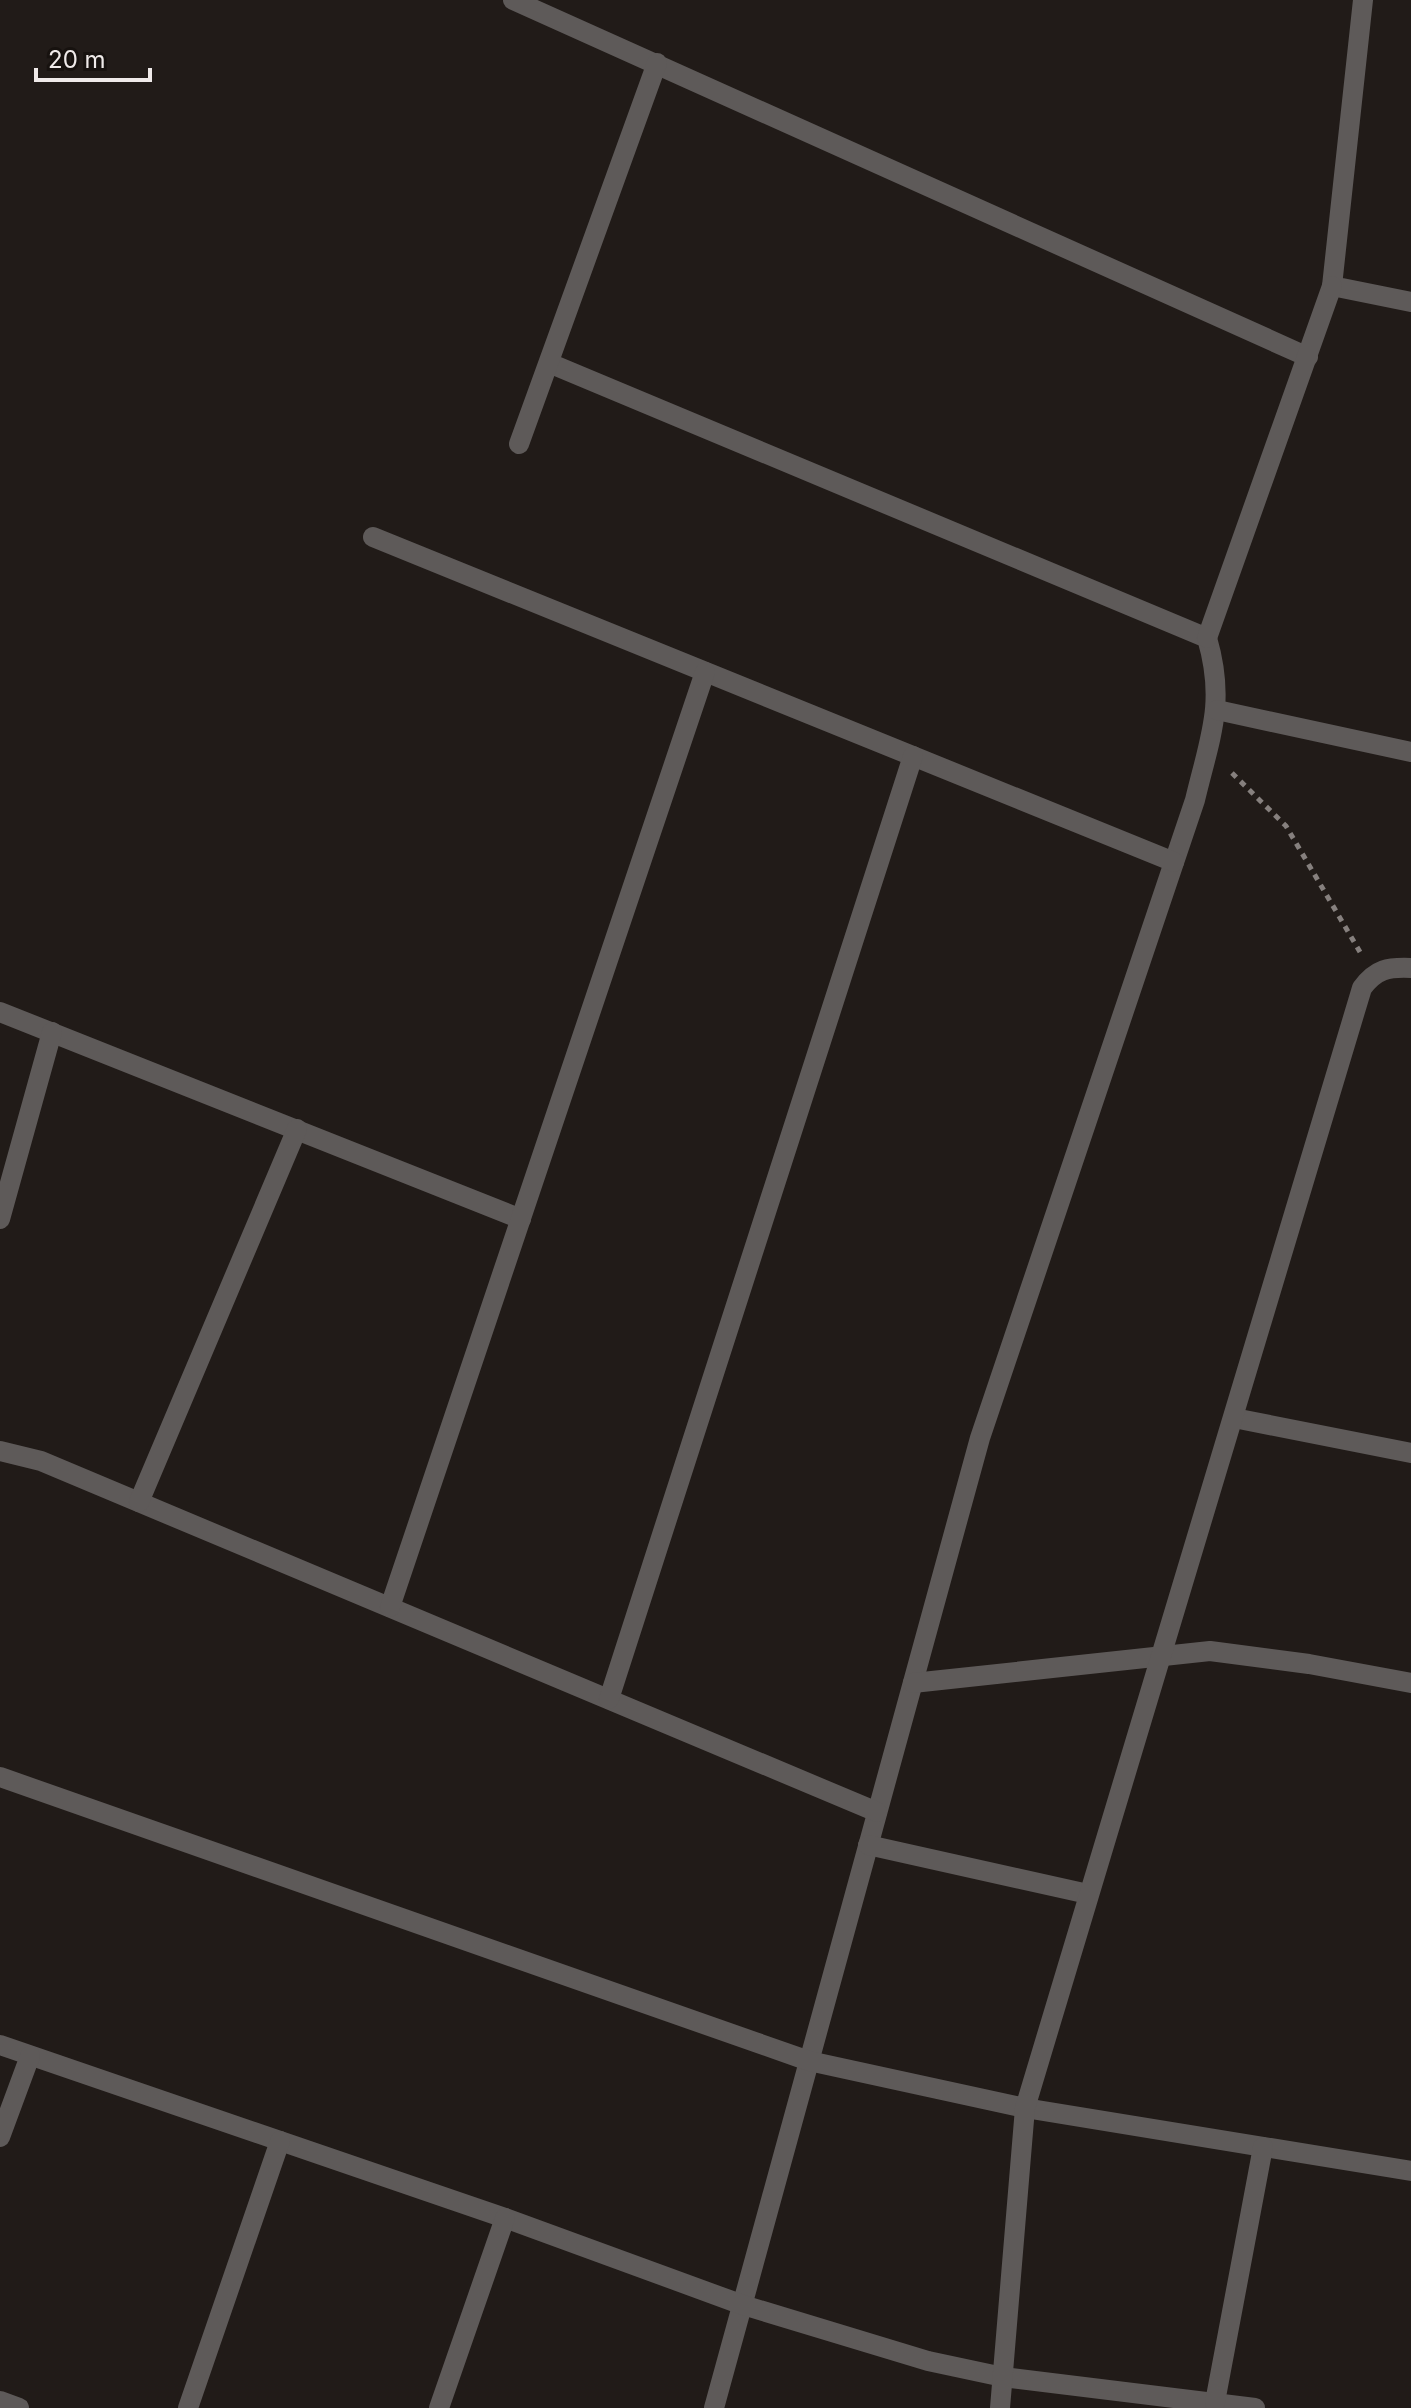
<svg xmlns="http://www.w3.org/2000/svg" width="1411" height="2408" viewBox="0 0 1411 2408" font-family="Inter,sans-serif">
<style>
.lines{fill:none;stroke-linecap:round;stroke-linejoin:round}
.path{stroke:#86807e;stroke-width:5;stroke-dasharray:6 6;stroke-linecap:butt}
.street{stroke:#5e5a59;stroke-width:20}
</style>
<rect width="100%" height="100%" fill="#211b18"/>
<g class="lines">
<polyline class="path" points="1232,773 1286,826 1360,952"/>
<g class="street">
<polyline points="513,0 1308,357"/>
<polyline points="1363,0 1332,286 1411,302"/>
<path d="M549 363 1207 638C1226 703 1210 737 1195 800L980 1438 714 2408"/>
<polyline points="519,444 657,63"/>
<polyline points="373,537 1174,862"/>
<polyline points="1207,638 1332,286"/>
<polyline points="1217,710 1411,752"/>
<polyline points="0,1012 521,1219"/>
<polyline points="0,1219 52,1032"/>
<polyline points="1234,1418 1411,1453"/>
<polyline points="0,1451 41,1461 877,1812"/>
<polyline points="139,1502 297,1129"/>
<polyline points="390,1607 705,672"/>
<polyline points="913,1683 1210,1651 1309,1664 1411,1683"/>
<polyline points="609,1699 913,756"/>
<polyline points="0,1777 809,2061 1025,2108 1411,2171"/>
<polyline points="868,1845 1088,1894"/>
<polyline points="0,2045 505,2218 743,2305 928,2361 1003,2377 1255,2408"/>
<polyline points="0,2137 30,2056"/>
<polyline points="0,2401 19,2408"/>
<polyline points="1215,2402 1263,2147"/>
<polyline points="188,2408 280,2141"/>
<polyline points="439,2408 505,2218"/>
<path d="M1000 2408 1025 2108 1362 988C1376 969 1388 967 1411 968"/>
</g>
</g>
<path d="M36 68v12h114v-12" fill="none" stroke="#efeae9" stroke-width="4"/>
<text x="48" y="68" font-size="24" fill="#efeae9" stroke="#17120f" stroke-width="6" paint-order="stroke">20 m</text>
</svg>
